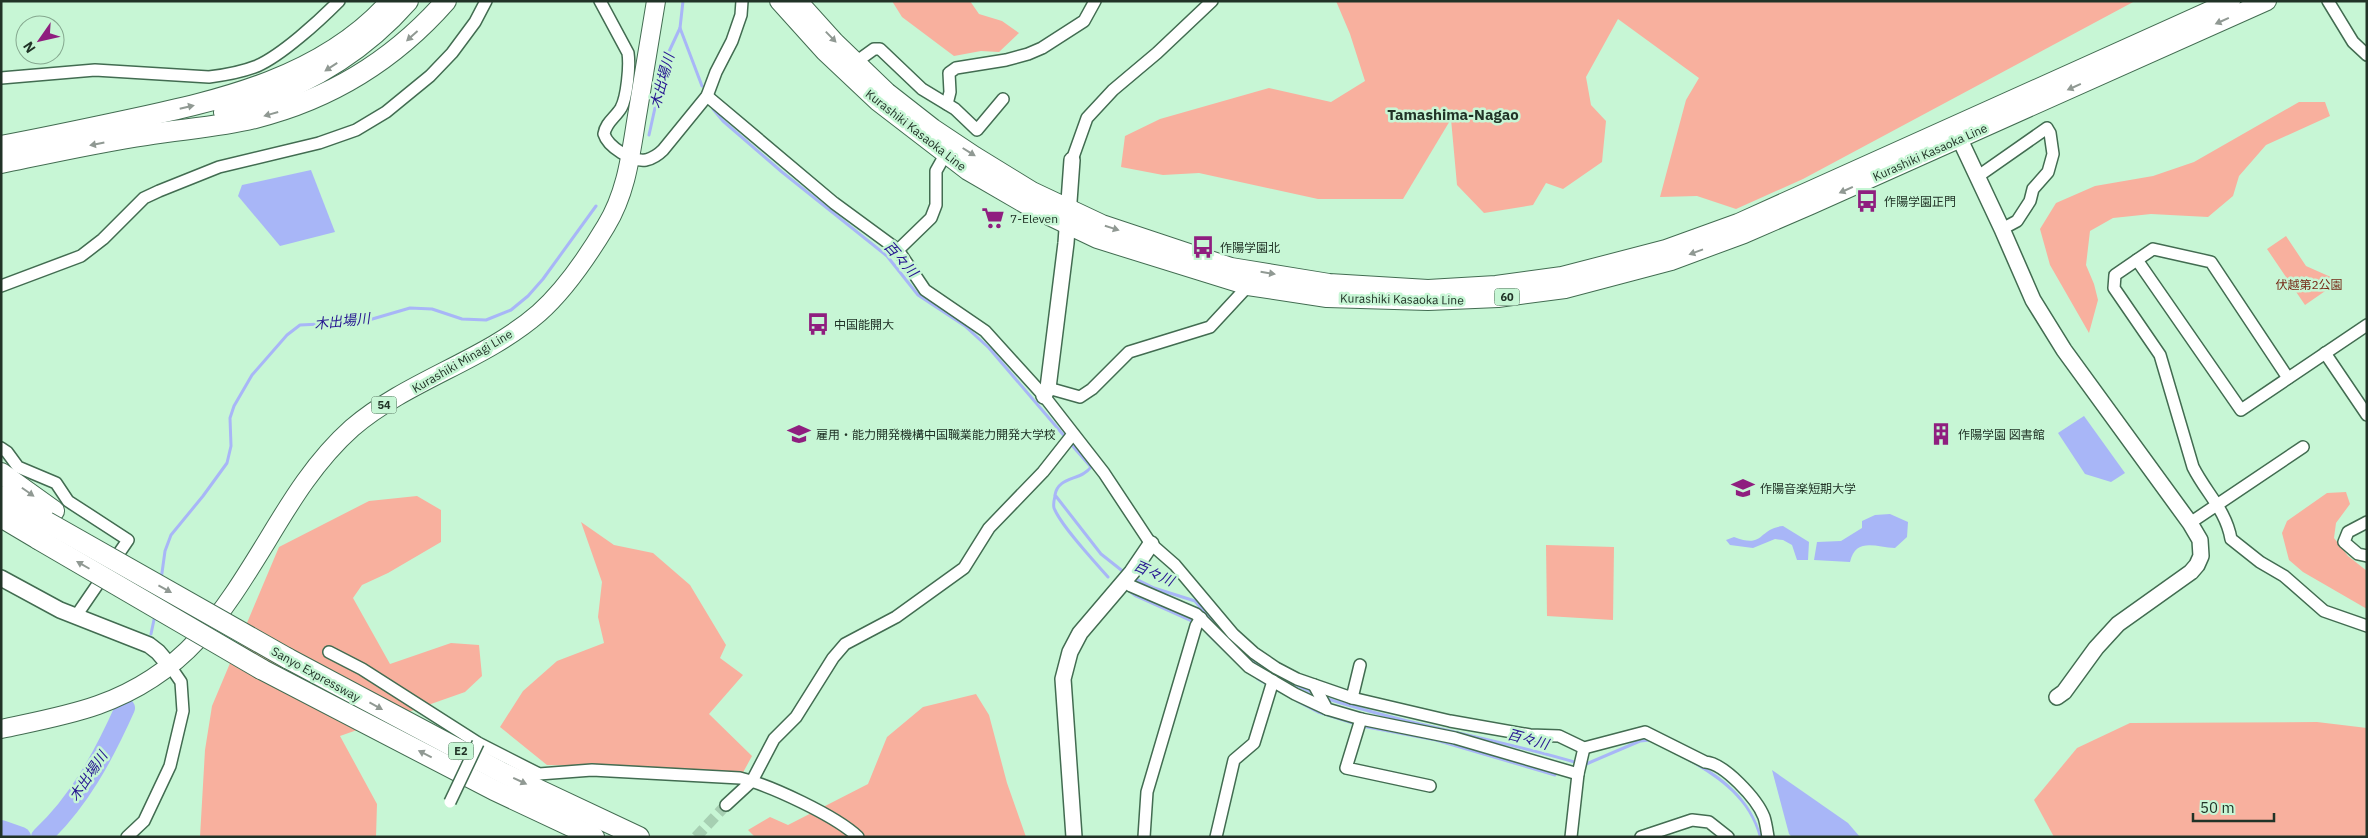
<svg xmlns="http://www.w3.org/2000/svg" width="2368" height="838" viewBox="0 0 2368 838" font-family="'IBM Plex Sans','Noto Sans JP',sans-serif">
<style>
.green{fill:#f8b09e}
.water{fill:#a8b6f7}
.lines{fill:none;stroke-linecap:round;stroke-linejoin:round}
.stream{stroke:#a8b6f7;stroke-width:3}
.river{stroke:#a8b6f7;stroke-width:20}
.street-tunnel{stroke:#a6cfb2;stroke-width:11;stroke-dasharray:11 5.5;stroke-linecap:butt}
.street-casing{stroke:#426c51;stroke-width:14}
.secondary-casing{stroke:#426c51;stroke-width:18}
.primary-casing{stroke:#426c51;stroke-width:20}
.highway-casing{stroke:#426c51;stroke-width:22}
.street{stroke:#fff;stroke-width:11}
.secondary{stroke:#fff;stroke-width:15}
.primary{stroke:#fff;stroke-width:18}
.highway{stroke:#fff;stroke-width:20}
.street-bridge-casing{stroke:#426c51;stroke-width:14;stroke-linecap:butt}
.highway-bridge-casing{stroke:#426c51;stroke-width:22;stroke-linecap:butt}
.street-bridge{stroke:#fff;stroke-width:11}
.highway-bridge{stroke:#fff;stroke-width:20}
.oneway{fill:#909993}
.labels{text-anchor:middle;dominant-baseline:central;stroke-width:5;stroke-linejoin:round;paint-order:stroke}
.shield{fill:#c7f6d5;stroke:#536e5b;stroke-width:1}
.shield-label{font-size:11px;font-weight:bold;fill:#213327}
.street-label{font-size:12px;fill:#213327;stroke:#c7f6d5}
.poi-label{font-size:12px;fill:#213327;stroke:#c7f6d5;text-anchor:start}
.park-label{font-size:12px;fill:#752916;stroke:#c7f6d5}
.water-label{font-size:14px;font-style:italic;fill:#241390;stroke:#c7f6d5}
.quarter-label{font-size:15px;font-weight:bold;fill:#213327;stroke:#c7f6d5}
</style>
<rect width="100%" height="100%" fill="#c7f6d5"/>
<g class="green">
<polygon points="892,1 970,1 979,14 1002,21 1019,33 999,52 981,51 954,56 902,17"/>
<polygon points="1336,1 2135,1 1803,179 1736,209 1697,196 1660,197 1686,100 1699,78 1618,19 1586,77 1591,105 1606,121 1602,162 1563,189 1546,183 1533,205 1484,213 1457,185 1451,119 1403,199 1318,199 1199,173 1163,175 1121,167 1125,136 1160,119 1269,88 1331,102 1365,81 1350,34"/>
<polygon points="2299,102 2325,102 2330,116 2266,145 2239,176 2233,196 2208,217 2151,214 2113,218 2090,231 2086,265 2094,284 2098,300 2089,333 2050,265 2040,229 2056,203 2095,186 2153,176 2194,162"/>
<polygon points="2286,236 2306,266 2333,278 2331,287 2305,305 2267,249"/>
<polygon points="2346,492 2350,504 2336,523 2334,538 2348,556 2367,571 2367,609 2303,572 2289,560 2282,533 2287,521 2327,493"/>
<polygon points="417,496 441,510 441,542 388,573 362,585 353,598 390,664 451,643 479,645 482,676 465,692 340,736 377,804 376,837 200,837 205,750 212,706 279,547 369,501"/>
<polygon points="581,522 614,545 653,553 690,585 726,645 720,658 743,675 709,714 752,756 740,778 633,767 547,765 500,727 523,691 557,661 604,643 598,617 602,582"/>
<polygon points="1546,545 1614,547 1613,620 1547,616"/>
<polygon points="976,694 989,715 1007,783 1026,837 755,837 748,830 770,817 788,825 868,784 887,737 923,707"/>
<polygon points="2317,722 2367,728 2367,837 2054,837 2034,800 2077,748 2130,723"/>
</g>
<g class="water">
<polygon points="311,170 335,232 280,246 238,196 242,185"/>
<polygon points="2084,416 2125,473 2111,482 2085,474 2058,433"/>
<path d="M1890 514 1908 522 1907 537 1895 548C1875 547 1856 537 1850 562L1814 560 1817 542 1841 541 1862 528V521L1875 515Z"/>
<path d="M1783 526 1809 542 1808 560H1797L1792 545 1783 540 1775 539 1753 548 1730 545 1726 540 1734 537C1765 549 1757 529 1783 526Z"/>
<path d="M1660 742C1704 766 1747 785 1762 837H1759C1746 788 1700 768 1659 745Z"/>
<polygon points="1772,770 1848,823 1860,837 1792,837 1789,834"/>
</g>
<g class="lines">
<g class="stream">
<polyline points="680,28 702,86"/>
<polyline points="713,109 723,121 782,172 887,256 918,295 965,326 989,348 1066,438"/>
<polyline points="649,135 666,58 680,28 683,1"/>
<path d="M1070 443 1091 467C1081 481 1058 476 1055 495L1101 554 1125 573"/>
<path d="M1055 496C1054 500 1053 504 1054 508 1061 526 1094 561 1108 577"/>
<polyline points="1132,577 1154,588 1195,601 1220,631"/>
<polyline points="161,580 165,551 171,535 203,496 227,463 231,446 230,418 234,406 252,375 287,335 300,325 362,322 410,308 432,309 462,319 486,320 511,310 528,296 543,279 596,206"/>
<polyline points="1128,590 1136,596 1196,623"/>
<polyline points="151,634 155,615"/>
<polyline points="1208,634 1245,670"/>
<polyline points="1244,655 1269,672 1315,694"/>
<polyline points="1258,679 1281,692"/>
<path d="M1325 698C1408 725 1495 738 1578 763"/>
<polyline points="1297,701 1318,712 1356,724"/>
<polyline points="1362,726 1436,740 1555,775"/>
<polyline points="1584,765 1640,741 1650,740"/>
</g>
<g class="river">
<polyline points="1,830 21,837"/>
<path d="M41 837C79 802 104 755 125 708"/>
</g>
<polyline class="street-tunnel" points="696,837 726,805"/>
<defs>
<g id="street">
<path d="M600 1 628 53C630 66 627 97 621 108 615 118 606 122 604 134 608 147 632 162 646 160 654 158 658 155 663 150L707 96 716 72 732 41 741 15 742 1"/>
<polyline points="2328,1 2353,42 2367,55"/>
<polyline points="856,62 874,49 880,49 922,89 955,109 977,130 1003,99"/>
<path d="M1 78 95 70 209 77C225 75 242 72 257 66 282 55 319 21 339 1"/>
<polyline points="707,96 834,203 898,250 925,290 985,331 1044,396 1104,473 1151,544 1175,565 1233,634 1254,653 1276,668 1297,679 1352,698 1360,665"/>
<polyline points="947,104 950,92 949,73 956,68 1006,60 1028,54 1042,48 1084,21 1095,1"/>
<polyline points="1072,160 1087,118 1113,90 1157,53 1212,1"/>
<polyline points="1977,177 2047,128 2050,133 2053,154 2048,172 2033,189 2030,201 2017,221 2002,229"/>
<polyline points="898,250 931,218 936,205 936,171 945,155"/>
<polyline points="2137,260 2241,410 2367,325"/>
<polyline points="1,286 81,256 103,239 144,198 159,191 219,167 319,143 356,130 386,112 430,76 452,53 475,22 486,1"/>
<polyline points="2325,353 2367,415"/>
<path d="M2288 378 2211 262 2153 249 2115 275 2114 288 2160 355 2193 467C2206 493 2226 510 2231 539L2260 562 2284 576 2324 611 2367 626"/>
<polyline points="1048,388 1080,397 1092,389 1129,352 1210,327 1248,286"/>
<polyline points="1,448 7,452 18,467 56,483 68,501 128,540 76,616"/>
<polyline points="2367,522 2348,532 2344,542 2358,554 2367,556"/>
<polyline points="2190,523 2303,447"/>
<polyline points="1125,580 1131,586 1196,614 1249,667 1295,694 1327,709"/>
<path d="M329 652 362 669 478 743 539 774 592 770 740 778C770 785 836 816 858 837"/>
<polyline points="1314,685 1327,709 1361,719 1455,738 1578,774"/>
<path d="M1352 698 1450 721 1530 735 1559 736 1584 748 1645 732 1705 762C1724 763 1757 799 1764 817 1766 823 1767 831 1768 837"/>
<polyline points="1361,719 1346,768 1430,786"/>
<polyline points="726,805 752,781 774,739 796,717 833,658 845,644 896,617 964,568 989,528 1043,472 1073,434"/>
<polyline points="127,837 144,821 170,766 183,711 181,682 170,666"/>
<polyline points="1144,837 1147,792 1196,626 1201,618"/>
<polyline points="1216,837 1234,760 1254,743 1273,681"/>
<polyline points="1571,837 1578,774 1584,748"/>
<polyline points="1641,837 1692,820 1709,822 1728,837"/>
</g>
<g id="secondary">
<polyline points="1955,129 2002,229 2033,300 2064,350 2190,523 2200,540 2201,556 2197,565 2191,572 2118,624 2096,648 2064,692 2057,697"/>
<polyline points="1044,396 1048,388 1066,243 1072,160"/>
<polyline points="1,578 60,610 149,645 158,652 170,666"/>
<polyline points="1074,837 1063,679 1070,652 1080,633 1132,572 1151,544"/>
</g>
<g id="primary">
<polyline points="779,1 825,52 877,101 968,171 1030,207 1097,239 1248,286 1327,298 1428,301 1498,298 1565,289 1671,261 1744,234 1811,205 2267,1"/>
<polyline points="798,1 835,42 887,92 933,128 975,156 1032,191 1102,224 1231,267 1329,283 1428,289 1496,285 1562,276 1666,249 1738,223 2231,1"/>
<path d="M1 729C33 722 67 716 98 705 185 674 221 616 267 541 291 501 316 460 352 428 408 380 484 361 539 313 566 289 588 256 606 226 628 190 631 150 638 110 644 74 650 37 656 1"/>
</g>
<g id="highway">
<path d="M224 112C295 92 358 58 408 1"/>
<path d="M1 146C44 138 86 129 128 120 222 100 324 77 391 1"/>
<path d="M1 163C49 153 98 142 146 135 182 129 220 127 255 118 331 99 395 59 446 1"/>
<polyline points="1,473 54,511"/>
<polyline points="1,496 47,522"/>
<polyline points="1,517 38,539"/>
<polyline points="287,658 503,773 639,837"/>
<polyline points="261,669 494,790 594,837"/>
</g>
</defs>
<use href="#street" class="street-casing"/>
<use href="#secondary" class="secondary-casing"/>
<use href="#primary" class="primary-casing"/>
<use href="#highway" class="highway-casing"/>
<use href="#street" class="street"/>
<use href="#secondary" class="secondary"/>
<use href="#primary" class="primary"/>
<use href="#highway" class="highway"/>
<defs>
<polyline id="street-bridge" points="450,802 478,743"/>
<g id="highway-bridge">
<polyline points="47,522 287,658"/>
<polyline points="38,539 261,669"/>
</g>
</defs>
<use href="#street-bridge" class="street-bridge-casing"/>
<use href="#highway-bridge" class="highway-bridge-casing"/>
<use href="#street-bridge" class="street-bridge"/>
<use href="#highway-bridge" class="highway-bridge"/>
</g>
<defs><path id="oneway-solid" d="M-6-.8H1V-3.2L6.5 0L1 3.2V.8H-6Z" transform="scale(1.25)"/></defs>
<g class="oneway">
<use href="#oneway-solid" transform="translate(2222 21) rotate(156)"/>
<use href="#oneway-solid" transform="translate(412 36) rotate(138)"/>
<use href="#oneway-solid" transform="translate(831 37) rotate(46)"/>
<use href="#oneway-solid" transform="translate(331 67) rotate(147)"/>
<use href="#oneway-solid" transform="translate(2074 87) rotate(156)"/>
<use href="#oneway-solid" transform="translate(187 107) rotate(-13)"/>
<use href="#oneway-solid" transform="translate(271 114) rotate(164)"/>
<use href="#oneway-solid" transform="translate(97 144) rotate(169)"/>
<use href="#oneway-solid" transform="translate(969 152) rotate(32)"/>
<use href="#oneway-solid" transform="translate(1846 190) rotate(156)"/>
<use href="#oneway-solid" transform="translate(1112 228) rotate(18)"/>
<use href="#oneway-solid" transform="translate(1696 252) rotate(160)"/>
<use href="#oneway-solid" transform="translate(1268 273) rotate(9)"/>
<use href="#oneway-solid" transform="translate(28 492) rotate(35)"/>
<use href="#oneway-solid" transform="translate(83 565) rotate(-150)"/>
<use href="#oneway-solid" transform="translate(165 589) rotate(29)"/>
<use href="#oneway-solid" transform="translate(376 706) rotate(29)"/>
<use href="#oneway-solid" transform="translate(425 754) rotate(-153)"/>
<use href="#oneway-solid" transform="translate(520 781) rotate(25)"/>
</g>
<defs>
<symbol id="bus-bare" viewBox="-9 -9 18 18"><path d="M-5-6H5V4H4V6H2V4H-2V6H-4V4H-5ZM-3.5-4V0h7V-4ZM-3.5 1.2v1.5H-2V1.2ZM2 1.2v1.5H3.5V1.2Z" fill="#8f1e7f" stroke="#c7f6d5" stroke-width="2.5" paint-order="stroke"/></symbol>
<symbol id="supermarket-bare" viewBox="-9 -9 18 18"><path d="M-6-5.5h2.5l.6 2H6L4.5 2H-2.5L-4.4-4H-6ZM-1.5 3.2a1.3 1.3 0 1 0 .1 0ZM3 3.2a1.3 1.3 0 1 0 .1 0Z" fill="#8f1e7f" stroke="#c7f6d5" stroke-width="2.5" paint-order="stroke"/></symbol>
<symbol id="university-bare" viewBox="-9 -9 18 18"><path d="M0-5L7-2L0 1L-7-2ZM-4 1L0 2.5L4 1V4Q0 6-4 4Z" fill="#8f1e7f" stroke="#c7f6d5" stroke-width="2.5" paint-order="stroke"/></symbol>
<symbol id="building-bare" viewBox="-9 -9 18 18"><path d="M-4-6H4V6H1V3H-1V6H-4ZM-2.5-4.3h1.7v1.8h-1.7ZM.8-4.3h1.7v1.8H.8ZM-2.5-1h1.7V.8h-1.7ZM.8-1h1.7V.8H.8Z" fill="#8f1e7f" stroke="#c7f6d5" stroke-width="2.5" paint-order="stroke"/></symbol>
</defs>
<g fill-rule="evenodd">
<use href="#bus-bare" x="1851" y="185" width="32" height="32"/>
<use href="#supermarket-bare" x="977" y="202" width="32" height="32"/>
<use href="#bus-bare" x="1187" y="231" width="32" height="32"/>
<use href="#bus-bare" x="802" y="308" width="32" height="32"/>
<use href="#university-bare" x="783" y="418" width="32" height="32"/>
<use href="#building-bare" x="1925" y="418" width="32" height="32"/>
<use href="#university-bare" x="1727" y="472" width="32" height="32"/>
</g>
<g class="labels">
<g class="shield">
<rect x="1494.5" y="288.5" width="25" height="17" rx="4"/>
<rect x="371.5" y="396.5" width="25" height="17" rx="4"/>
<rect x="448.5" y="742.5" width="25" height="17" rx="4"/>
</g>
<g class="shield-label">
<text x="1507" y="297">60</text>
<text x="384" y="405">54</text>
<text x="461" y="751">E2</text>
</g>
<g class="street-label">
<text transform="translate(916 130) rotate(38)">Kurashiki Kasaoka Line</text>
<text transform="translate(1930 152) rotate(-24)">Kurashiki Kasaoka Line</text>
<text transform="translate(1402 299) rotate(1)">Kurashiki Kasaoka Line</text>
<text transform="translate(462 361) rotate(-30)">Kurashiki Minagi Line</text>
<text transform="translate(316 674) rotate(29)">Sanyo Expressway</text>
</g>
<g class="poi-label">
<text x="1884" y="201">作陽学園正門</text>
<text x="1010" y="218">7-Eleven</text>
<text x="1220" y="247">作陽学園北</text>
<text x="834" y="324">中国能開大</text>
<text x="816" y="434">雇用・能力開発機構中国職業能力開発大学校</text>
<text x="1958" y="434">作陽学園 図書館</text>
<text x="1760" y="488">作陽音楽短期大学</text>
</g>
<g class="park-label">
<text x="2309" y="284">伏越第2公園</text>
</g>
<g class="water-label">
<text transform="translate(662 81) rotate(-75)">木出場川</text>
<text transform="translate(901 259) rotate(48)">百々川</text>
<text transform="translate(342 321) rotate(-6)">木出場川</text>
<text transform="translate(1154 573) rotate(24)">百々川</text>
<text transform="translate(1528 739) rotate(15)">百々川</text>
<text transform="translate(88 776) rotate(-56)">木出場川</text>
</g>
<g class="quarter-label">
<text x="1453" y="114">Tamashima-Nagao</text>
</g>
</g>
<rect width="2368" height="838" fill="none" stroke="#213327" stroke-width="5"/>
<g transform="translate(40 40) rotate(236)"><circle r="24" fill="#c7f6d5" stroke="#85a88f"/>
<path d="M0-4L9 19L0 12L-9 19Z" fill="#8f1e7f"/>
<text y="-8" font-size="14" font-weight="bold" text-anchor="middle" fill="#213327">N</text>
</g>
<path d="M2193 813v8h81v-8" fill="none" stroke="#213327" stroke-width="2.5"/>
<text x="2200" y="813" font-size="15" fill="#213327" stroke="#c7f6d5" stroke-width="4" paint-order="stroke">50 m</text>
</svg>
